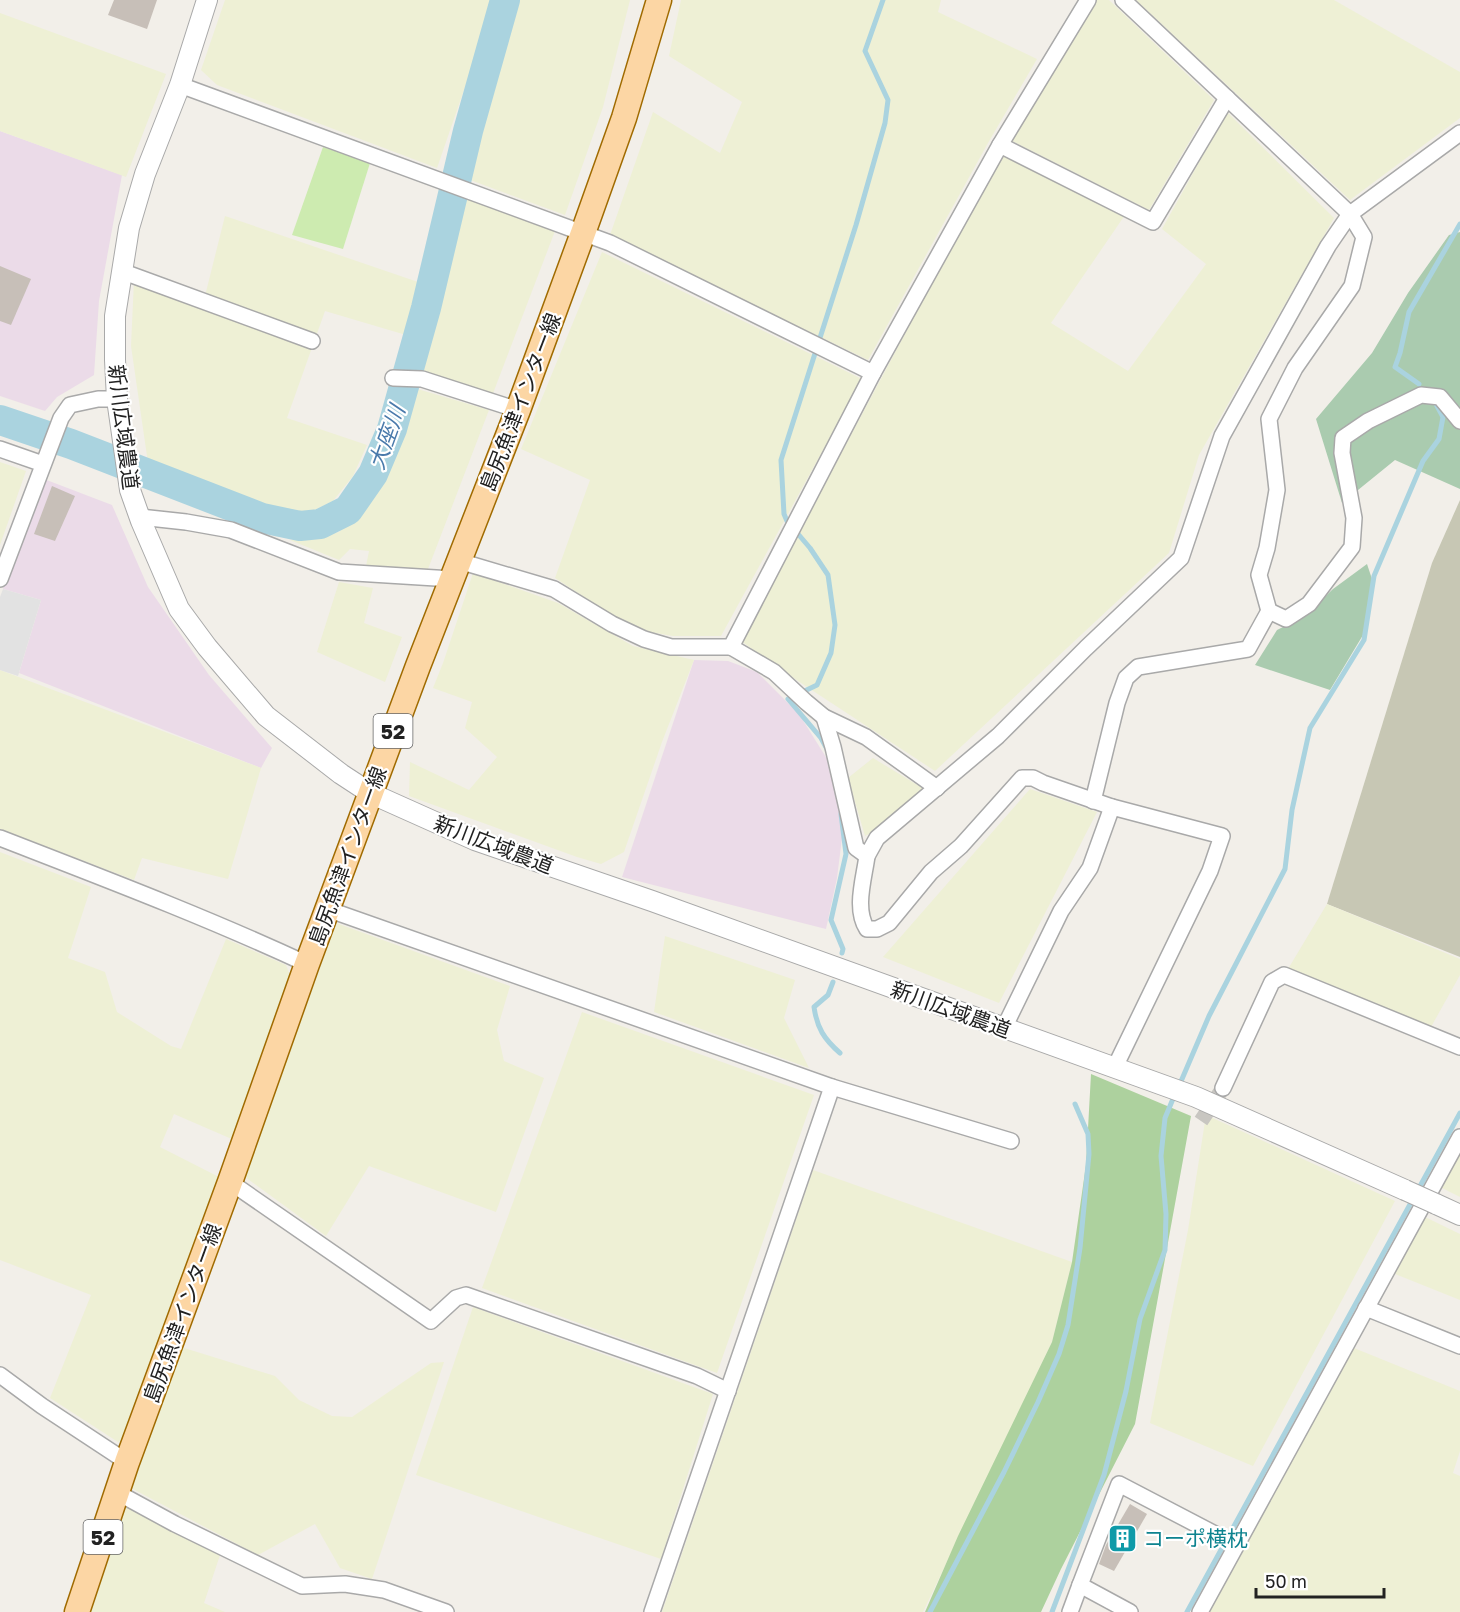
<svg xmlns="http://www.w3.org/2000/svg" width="1460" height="1612" viewBox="0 0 1460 1612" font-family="'Golos Text','Noto Sans JP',sans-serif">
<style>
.industrial{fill:#ebdbe8}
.construction{fill:#c7c7b4}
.farmland{fill:#eef0d5}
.grass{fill:#cdebb0}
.forest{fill:#add19e}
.cemetery{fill:#aacbaf}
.parking{fill:#e2e2e2}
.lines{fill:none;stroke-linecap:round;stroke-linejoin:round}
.stream{stroke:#aad3df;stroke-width:5}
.river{stroke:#aad3df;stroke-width:30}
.building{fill:#c7bfb8}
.minor-tunnel{stroke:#c8c6c1;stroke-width:15;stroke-dasharray:15 8;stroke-linecap:butt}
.minor-casing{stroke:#a9a9a9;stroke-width:18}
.tertiary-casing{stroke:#a9a9a9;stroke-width:22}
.primary-casing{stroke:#a06b00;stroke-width:27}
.minor{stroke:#fff;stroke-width:15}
.tertiary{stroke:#fff;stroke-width:20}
.primary{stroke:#fcd6a4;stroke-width:24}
.tertiary-bridge-casing{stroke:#a9a9a9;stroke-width:22;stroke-linecap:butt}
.tertiary-bridge{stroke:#fff;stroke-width:20}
.labels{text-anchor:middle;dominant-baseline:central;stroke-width:4.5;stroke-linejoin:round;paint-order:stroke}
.shield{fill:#fff;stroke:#646464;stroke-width:1.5}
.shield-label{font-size:20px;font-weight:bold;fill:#222}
.street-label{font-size:21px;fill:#222;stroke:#fff}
.culture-label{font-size:21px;fill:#0d838f;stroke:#fff;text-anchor:start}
.water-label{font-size:22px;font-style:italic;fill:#4a7aab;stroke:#fff}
</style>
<rect width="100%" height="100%" fill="#f2efe9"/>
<g class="industrial">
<polygon points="0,131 122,175 99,301 94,375 57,397 45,411 0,396"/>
<polygon points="44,479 112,505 148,587 209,675 272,748 261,768 19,673 41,600 3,589"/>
<polygon points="694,660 728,661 757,672 799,714 829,762 843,830 837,878 826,929 622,877"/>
</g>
<polygon class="construction" points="1460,500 1460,957 1327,904 1432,563"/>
<g class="farmland">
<polygon points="225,0 495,0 437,168 217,85 201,70"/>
<polygon points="513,0 630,0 603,107 565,215 465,178"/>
<polygon points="681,0 941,0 938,12 1037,59 988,143 868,360 610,235 653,112 720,153 742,102 669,56"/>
<polygon points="1094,0 1109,0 1214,100 1149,210 1010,140"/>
<polygon points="1136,0 1334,0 1460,72 1460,118 1350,200"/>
<polygon points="0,13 166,74 126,177 0,131"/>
<polygon points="1227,112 1334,218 1199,455 1169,553 935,771 798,681 741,641 1002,152 1125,215 1051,323 1128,371 1206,264 1162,229"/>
<polygon points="463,198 555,231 492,396 417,368"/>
<polygon points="225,216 418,282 406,335 325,311 287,418 367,445 353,476 333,501 306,514 273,513 148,463 131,346 134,280 202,308"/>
<polygon points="602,252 862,379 721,636 673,636 650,632 610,614 555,578 590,480 521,449"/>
<polygon points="414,388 489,410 428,569 366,566 369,551 350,549 339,560 290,540 339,532 371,499 396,452"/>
<polygon points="0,462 26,471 0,545"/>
<polygon points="473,573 558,603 633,646 694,660 662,742 624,852 601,864 577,857 409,796 410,762 469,790 497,757 465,728 472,702 433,688 443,663"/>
<polygon points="339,582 373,588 364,623 402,637 385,682 317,652"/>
<polygon points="0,670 261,768 228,879 142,858 134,880 0,829"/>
<polygon points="873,758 924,789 871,833 865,836 848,778"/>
<polygon points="1030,789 1097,812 999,1003 883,957"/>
<polygon points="0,852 91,887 68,958 105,972 117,1012 171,1046 181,1049 226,939 286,965 292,980 234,1140 174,1114 160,1147 219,1177 125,1441 118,1442 50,1398 91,1295 0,1260"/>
<polygon points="1327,904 1460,959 1460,975 1431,1027 1288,969"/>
<polygon points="336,923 510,986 497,1030 504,1061 544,1078 496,1212 369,1166 326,1236 245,1177"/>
<polygon points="665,936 795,980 784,1018 809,1068 654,1012"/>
<polygon points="582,1012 814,1095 717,1373 482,1288"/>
<polygon points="1206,1115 1395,1201 1253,1466 1150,1423 1188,1230"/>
<polygon points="1460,1151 1460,1197 1440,1187"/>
<polygon points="813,1170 1072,1262 1052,1342 923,1612 662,1612"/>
<polygon points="1425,1217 1460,1234 1460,1300 1395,1274"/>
<polygon points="473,1307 713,1394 661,1559 416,1475"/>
<polygon points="181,1347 275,1376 299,1400 332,1416 352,1417 431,1363 444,1362 372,1579 340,1568 315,1524 258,1555 131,1488"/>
<polygon points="1354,1348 1460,1391 1460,1451 1453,1473 1460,1476 1460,1612 1209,1612 1295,1453"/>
<polygon points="124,1505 220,1555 204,1603 225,1612 88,1612"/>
</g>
<polygon class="grass" points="323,147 370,163 343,249 292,235"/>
<polygon class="forest" points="1091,1074 1191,1116 1135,1424 1061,1569 1041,1612 925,1612 958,1536 1052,1342 1072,1262 1086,1165"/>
<g class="cemetery">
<polygon points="1460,232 1460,489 1395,460 1342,503 1316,419 1372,353 1408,293 1449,235"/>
<polygon points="1367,564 1372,579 1363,635 1330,690 1255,665 1277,630 1305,616 1333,589"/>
</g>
<polygon class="parking" points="3,589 41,600 18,676 0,670 0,597"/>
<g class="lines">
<g class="stream">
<polyline points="1419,384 1395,367 1400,353 1409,312 1460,224"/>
<polyline points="827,749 821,738 788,699 817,685 831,653 835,625 828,575 810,548 787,521 784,514 781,460 856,225 885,123 888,100 865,51 883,0"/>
<polyline points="841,814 846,854 831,920 843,949 842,953"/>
<path d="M833 982 828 995 814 1007C817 1028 824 1039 840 1053"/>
<polyline points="1179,1086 1209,1016 1285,869 1292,810 1310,728 1364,640 1374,576 1423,461 1439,439 1443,417 1436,404"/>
<polyline points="930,1612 1004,1472 1038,1402 1059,1354 1068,1325 1080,1248 1089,1154 1088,1134 1075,1104"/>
<polyline points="1052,1612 1104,1475 1126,1391 1140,1319 1165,1250 1166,1214 1161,1156 1165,1118 1175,1094"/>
<polyline points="1187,1612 1460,1113"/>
</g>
<polyline class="river" points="0,420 71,444 262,518 300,526 320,524 348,510 373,474 392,429 426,308 468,131 505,0"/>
</g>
<g class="building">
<polygon points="114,0 157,0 147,29 108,15"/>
<polygon points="0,266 31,279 11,325 0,321"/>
<polygon points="52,486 75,496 55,541 34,534"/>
<polygon points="1130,1504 1147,1514 1114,1571 1099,1564 1106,1545"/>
</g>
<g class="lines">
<polyline class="minor-tunnel" points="1201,1121 1223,1088"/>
<defs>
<g id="minor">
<polyline points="1123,0 1350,214 1364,237 1352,286 1295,368 1269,419 1277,490 1267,548 1259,575 1269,611 1286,619 1309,604 1352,547 1354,518 1342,453 1343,438 1368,421 1421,395 1440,397 1460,421"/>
<polyline points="180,85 610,243 873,373 731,647 671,647 644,639 612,624 554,589 459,561"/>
<polyline points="1000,145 1088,0"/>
<polyline points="121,271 312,341"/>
<polyline points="873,373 1000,145 1153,222 1227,98"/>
<polyline points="393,378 422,379 518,410"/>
<polyline points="0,449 43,464"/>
<polyline points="140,517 186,522 231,530 339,572 452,579"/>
<polyline points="0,579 61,418 70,405 98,399 117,399"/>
<polyline points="731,647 774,672 806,702 824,717 866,737 937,788"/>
<polyline points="824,717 833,747 856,848 867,856 877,838 998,736 1086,648 1181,558 1222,436 1328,246 1350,214 1460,133"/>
<polyline points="1093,801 1117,703 1126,678 1138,667 1248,649 1269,611"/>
<path d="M0 838C103 878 206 917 307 964"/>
<path d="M867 856C864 879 854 909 867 929H877L889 923 931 872 961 846 1022 778H1033L1043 783 1112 807"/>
<polyline points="327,909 832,1087 652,1612"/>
<polyline points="1004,1028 1061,911 1090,868 1112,807 1222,836 1210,871 1115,1067"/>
<polyline points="832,1087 1011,1141"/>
<polyline points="1223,1088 1272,982 1284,975 1460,1047"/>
<polyline points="230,1182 431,1321 456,1298 466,1295 697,1376 728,1391"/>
<polyline points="1366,1308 1460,1346"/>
<polyline points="0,1375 42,1406 127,1462"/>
<polyline points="118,1493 175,1524 302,1586 345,1584 384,1590 446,1612"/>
<polyline points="1070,1612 1080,1585"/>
<polyline points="1130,1612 1080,1585 1119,1484 1236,1545"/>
<polyline points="1200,1612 1460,1137"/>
</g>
<g id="tertiary">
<polyline points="207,0 180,85 145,174 129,228 115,316 115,360 117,399 130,490 141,521 179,609 207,647 266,716 341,774 370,793 475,840 652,901 1196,1097 1405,1190"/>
<polyline points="1436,1204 1460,1215"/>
</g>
<polyline id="primary" points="77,1612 127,1462 230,1182 307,964 418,666 518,410 583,233 624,118 659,0"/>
</defs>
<use href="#minor" class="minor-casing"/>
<use href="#tertiary" class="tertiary-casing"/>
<use href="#primary" class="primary-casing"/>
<use href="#minor" class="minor"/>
<use href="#tertiary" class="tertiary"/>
<use href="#primary" class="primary"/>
<defs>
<polyline id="tertiary-bridge" points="1405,1190 1436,1204"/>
</defs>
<use href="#tertiary-bridge" class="tertiary-bridge-casing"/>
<use href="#tertiary-bridge" class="tertiary-bridge"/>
</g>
<defs>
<symbol id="building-square" viewBox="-11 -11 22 22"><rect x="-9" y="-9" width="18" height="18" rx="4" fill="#0f9aa8" stroke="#fff"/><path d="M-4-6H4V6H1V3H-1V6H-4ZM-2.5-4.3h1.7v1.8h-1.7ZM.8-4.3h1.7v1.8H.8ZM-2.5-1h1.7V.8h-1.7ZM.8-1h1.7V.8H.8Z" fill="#fff"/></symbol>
</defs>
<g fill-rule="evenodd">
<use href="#building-square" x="1106" y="1522" width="33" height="33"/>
</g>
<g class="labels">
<g class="shield">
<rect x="373.5" y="714" width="39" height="34" rx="4.5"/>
<rect x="83.5" y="1520" width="39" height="34" rx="4.5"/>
</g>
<g class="shield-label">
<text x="393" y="731">52</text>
<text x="103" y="1537">52</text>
</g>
<g class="street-label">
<text transform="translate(520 402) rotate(-69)">島尻魚津インター線</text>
<text transform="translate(124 427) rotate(83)">新川広域農道</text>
<text transform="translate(494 844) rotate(21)">新川広域農道</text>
<text transform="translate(347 856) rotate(-70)">島尻魚津インター線</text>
<text transform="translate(951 1009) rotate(20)">新川広域農道</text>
<text transform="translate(182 1313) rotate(-70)">島尻魚津インター線</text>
</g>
<g class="culture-label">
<text x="1143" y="1538">コーポ横枕</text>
</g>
<g class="water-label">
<text transform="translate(386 437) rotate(-70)">大座川</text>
</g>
</g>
<path d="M1256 1588v9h128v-9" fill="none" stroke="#222222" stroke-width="3"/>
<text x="1265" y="1588" font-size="18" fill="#222222" stroke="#ffffff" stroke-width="4.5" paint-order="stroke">50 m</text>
</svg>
